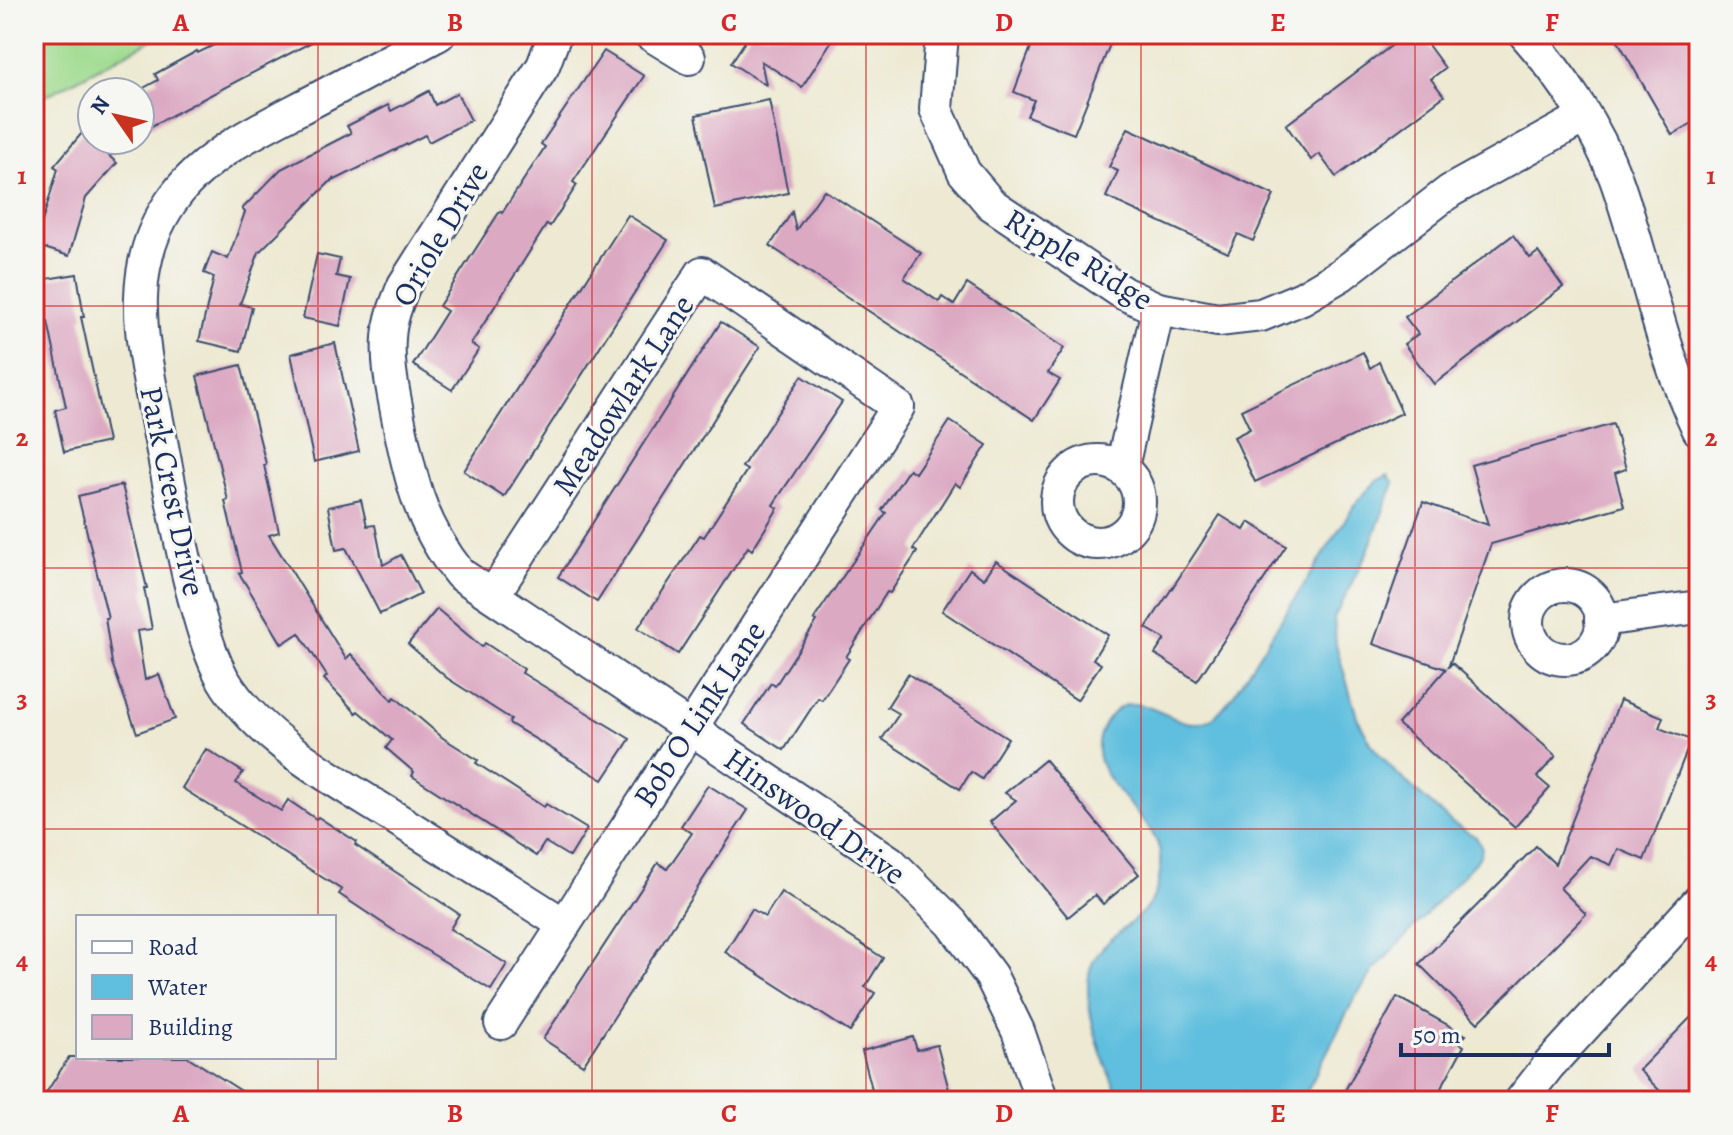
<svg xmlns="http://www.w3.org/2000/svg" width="1733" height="1135" viewBox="0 0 1733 1135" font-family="Alegreya,serif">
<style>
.green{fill:#9fdb8f;stroke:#5d8576;stroke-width:2}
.water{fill:#60bfde;stroke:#3e779e;stroke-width:2}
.building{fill:#dca9c2}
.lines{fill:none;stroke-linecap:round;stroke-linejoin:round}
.street-casing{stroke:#3a4b6f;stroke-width:36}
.street{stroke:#fff;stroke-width:32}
.grid{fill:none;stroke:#d62828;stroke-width:2;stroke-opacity:0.55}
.labels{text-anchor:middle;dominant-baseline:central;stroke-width:6;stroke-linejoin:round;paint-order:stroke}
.street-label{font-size:32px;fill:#1b2f5e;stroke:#f6f6f2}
.neatline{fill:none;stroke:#d62828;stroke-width:3}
.grid-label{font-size:26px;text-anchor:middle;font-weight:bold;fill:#d62828}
</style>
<rect width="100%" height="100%" fill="#f6f6f2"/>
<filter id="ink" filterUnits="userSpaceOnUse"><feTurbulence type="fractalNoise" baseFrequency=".0125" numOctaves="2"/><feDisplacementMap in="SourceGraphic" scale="16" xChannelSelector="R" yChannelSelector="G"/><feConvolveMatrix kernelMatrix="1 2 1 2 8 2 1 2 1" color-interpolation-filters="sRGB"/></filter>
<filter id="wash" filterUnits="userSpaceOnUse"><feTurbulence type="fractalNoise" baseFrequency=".006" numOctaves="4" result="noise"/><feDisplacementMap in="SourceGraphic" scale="32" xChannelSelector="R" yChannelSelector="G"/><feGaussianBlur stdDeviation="1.8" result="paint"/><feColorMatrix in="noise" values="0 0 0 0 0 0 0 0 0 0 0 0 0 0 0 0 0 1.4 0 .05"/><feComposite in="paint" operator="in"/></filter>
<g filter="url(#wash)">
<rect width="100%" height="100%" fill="#ede9d2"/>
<polygon class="green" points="34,34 163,34 34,102"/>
<path class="water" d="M1388 475 1394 483 1367 553 1334 618 1336 645 1357 717 1373 747 1394 771 1452 823 1476 837 1482 848 1479 858 1375 969 1354 999 1302 1101H1123C1104 1071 1077 995 1093 962 1112 925 1157 921 1160 872 1160 865 1161 855 1159 848 1149 809 1078 775 1103 727 1133 670 1174 740 1211 719 1219 714 1226 704 1232 697L1358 500 1378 480Z"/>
<g id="blocks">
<g class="building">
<polygon points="236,34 327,34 140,132 140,90 158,80 155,74 197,51 198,53"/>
<polygon points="750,34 836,34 802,87 761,61 766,85 731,63"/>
<polygon points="1036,34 1114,34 1074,134 1027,116 1034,100 1014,92"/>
<polygon points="1407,34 1420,34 1445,68 1431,79 1444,96 1336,177 1319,154 1311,160 1286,125"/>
<polygon points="1614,34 1699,34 1699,119 1672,135"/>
<polygon points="604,51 644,76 573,182 577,185 550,226 547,224 471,344 479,349 452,390 413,365 447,311 439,306 500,211 502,213 545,147 541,144"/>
<polygon points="429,91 435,105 457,93 471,120 429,142 425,135 333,181 334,178 259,252 240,304 252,307 241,351 199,341 214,277 204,273 212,252 228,259 245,212 242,209 281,169 351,133 347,126 388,105 391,111"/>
<polygon points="769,100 788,193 715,209 696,115"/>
<polygon points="1128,128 1274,195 1253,241 1238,234 1228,253 1106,197 1118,171 1109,167"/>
<polygon points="82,133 90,140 138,140 109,156 117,163 86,198 69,256 35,245 58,169 54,166"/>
<polygon points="824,190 921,253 904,278 939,302 942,297 954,305 967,284 1064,348 1048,373 1060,380 1034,420 770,246 792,212 796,230"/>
<polygon points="628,215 668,240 504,497 464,471"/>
<polygon points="1513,235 1530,258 1538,252 1563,287 1434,384 1404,344 1418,334 1405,317"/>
<polygon points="317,254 340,259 336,276 350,279 340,326 303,318"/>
<polygon points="77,274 84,317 81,317 108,442 64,452 55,410 66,407 48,322 39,324 34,281"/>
<polygon points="721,322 760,347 597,602 558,577"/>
<polygon points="335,343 359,451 314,462 291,354"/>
<polygon points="1363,352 1370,368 1379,362 1402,413 1255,482 1234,437 1250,429 1241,410"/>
<polygon points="241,365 266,464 264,465 279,532 269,535 346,659 351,654 392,700 395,697 443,738 478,760 476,763 544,807 546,804 587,829 570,857 545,842 536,856 412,776 414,772 386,748 392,740 358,711 356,713 324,679 327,676 299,633 282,644 239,573 242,572 225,501 228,500 197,376"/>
<polygon points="802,376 842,402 773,505 778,508 752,550 748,547 678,654 638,628 700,535 704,537 747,470 742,467"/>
<polygon points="950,421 987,445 960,487 955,483 913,549 917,552 890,593 887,592 846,657 849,659 822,700 818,698 784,750 744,724 771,683 775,686 817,621 814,619 886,513 882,510 909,469 915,473"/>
<polygon points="1613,424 1626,469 1615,473 1624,506 1491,544 1448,668 1452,663 1556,756 1537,777 1550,788 1515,827 1398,724 1446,669 1373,644 1423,502 1488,525 1471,465"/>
<polygon points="122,485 147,588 144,588 152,629 137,631 145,680 159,674 175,719 137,733 112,663 105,618 108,618 78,496"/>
<polygon points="361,500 367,526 375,525 383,565 401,555 421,594 380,614 346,548 336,550 328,507"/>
<polygon points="1220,515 1244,530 1249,522 1286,546 1197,681 1155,654 1165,639 1146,628"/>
<polygon points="996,561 1108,635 1093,659 1101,664 1077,700 942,611 970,569 984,579"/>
<polygon points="437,609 482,647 485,643 524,669 522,673 630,739 603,780 509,723 511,719 447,678 408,644"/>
<polygon points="908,674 1008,738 982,779 971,772 960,789 882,739 899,714 887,707"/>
<polygon points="1620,700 1663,717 1659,728 1691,740 1644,860 1618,849 1611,865 1590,856 1560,888 1586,914 1478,1023 1419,964 1536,846 1555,864"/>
<polygon points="206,749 243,772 236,783 281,811 288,800 316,819 318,817 357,842 355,845 459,914 450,929 507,964 491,990 393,930 339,894 342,890 182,788"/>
<polygon points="1045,760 1139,874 1103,904 1095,895 1068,917 990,822 1016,800 1005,793"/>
<polygon points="708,785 748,810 583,1065 543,1039 658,863 667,869 692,833 681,826"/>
<polygon points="781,892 883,958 865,987 875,993 850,1032 725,952 752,909 765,917"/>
<polygon points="1397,997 1466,1035 1459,1043 1464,1046 1434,1101 1339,1101"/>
<polygon points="1699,1009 1699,1101 1670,1101 1639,1070"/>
<polygon points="913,1037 917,1050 937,1045 952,1101 875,1101 862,1051"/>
<polygon points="69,1057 188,1057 257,1101 41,1101"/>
</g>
</g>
</g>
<g filter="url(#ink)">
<use href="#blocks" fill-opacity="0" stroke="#3a4b6f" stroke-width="2"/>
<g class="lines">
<defs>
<g id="street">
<path d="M439 34C399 55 359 77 319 98 270 124 210 150 176 195 124 263 141 338 156 415 168 476 178 537 194 597 202 625 209 653 223 679 259 740 337 781 395 818 451 853 507 888 563 924"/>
<path d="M555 34 543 66 404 285C397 302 390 319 389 338 387 365 393 390 398 417 410 478 420 524 460 574L890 862 952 923 991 976 1018 1031 1042 1101"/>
<polyline points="650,34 689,58"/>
<polyline points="942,34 936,109 964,172 991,204 1123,293 1158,309 1218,320 1261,315 1302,298 1341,275 1450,191 1584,117"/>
<path d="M1525 34C1561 75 1597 128 1616 179 1646 263 1660 350 1699 430"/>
<circle cx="1098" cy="502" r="41"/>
<polyline points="1122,467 1158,309"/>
<circle cx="1565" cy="622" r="37"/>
<polyline points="493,595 702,273 898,407 501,1023"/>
<polyline points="1601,620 1699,607"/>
<polyline points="1521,1101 1549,1065 1699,901"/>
</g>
</defs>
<use href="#street" class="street-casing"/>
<use href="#street" class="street"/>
</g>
</g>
<path class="grid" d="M318 34V917M592 34V1101M866 34V1101M1141 34V1101M1415 34V1101M34 306H1699M34 568H1699M34 829H1699M318 1057V1101"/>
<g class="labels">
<g class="street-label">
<text transform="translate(440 234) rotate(-60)">Oriole Drive</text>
<text transform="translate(1079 259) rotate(31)">Ripple Ridge</text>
<text transform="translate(623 395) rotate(-57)">Meadowlark Lane</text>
<text transform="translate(173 491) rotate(78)">Park Crest Drive</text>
<text transform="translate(699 714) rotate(-57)">Bob O Link Lane</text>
<text transform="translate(815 816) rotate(35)">Hinswood Drive</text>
</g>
</g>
<rect width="1733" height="1135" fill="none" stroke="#f6f6f2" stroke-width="88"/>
<rect x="76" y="915" width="260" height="144" fill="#f6f6f2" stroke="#9ea6b7" stroke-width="2"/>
<rect x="92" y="941" width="40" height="12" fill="#ffffff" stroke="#9ea6b7" stroke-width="2"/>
<text x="148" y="955" font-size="24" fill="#1b2f5e">Road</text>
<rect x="92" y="975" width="40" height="24" fill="#60bfde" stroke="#9ea6b7" stroke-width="2"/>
<text x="148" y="995" font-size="24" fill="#1b2f5e">Water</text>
<rect x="92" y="1015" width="40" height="24" fill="#dca9c2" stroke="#9ea6b7" stroke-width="2"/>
<text x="148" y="1035" font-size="24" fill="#1b2f5e">Building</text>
<g transform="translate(116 116) rotate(304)"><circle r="38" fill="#f6f6f2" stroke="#9ea6b7" stroke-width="2"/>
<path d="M0-6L14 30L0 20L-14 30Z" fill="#c8321e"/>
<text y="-12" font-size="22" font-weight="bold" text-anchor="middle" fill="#1b2f5e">N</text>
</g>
<path d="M1401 1043v12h208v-12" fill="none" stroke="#1b2f5e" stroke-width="4"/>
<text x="1413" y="1043" font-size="24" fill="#1b2f5e" stroke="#f6f6f2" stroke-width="6" paint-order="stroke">50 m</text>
<rect x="44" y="44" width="1645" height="1047" class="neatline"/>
<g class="grid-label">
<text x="181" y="31">A</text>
<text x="455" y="31">B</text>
<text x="729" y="31">C</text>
<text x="1004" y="31">D</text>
<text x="1278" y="31">E</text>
<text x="1552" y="31">F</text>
<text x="22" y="184">1</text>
<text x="1711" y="184">1</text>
<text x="22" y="446">2</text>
<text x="1711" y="446">2</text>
<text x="22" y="707">3</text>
<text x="1711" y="707">3</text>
<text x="22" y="969">4</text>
<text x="1711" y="969">4</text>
<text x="181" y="1122">A</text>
<text x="455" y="1122">B</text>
<text x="729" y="1122">C</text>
<text x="1004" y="1122">D</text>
<text x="1278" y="1122">E</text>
<text x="1552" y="1122">F</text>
</g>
</svg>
